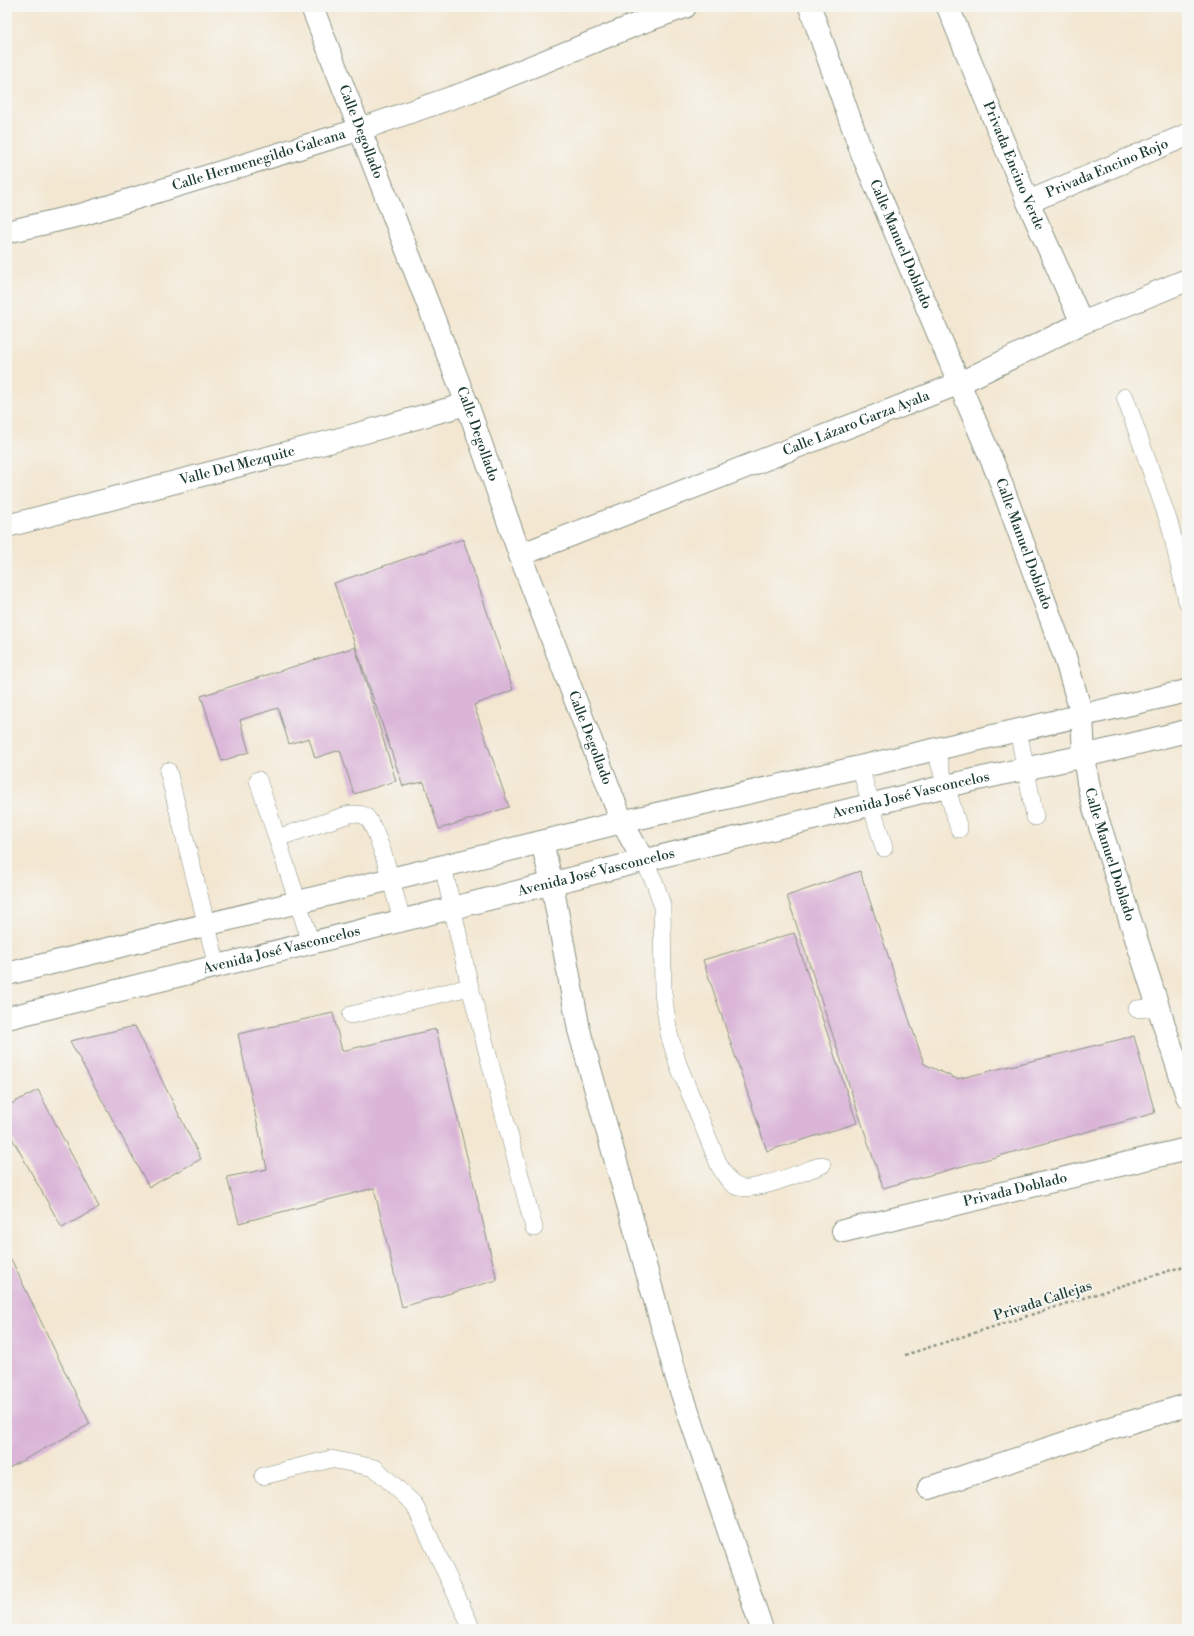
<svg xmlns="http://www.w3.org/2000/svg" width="1194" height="1636" viewBox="0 0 1194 1636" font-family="'Libre Bodoni',serif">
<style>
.building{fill:#dab5d8}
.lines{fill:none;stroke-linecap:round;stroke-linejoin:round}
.service-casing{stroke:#899283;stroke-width:18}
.minor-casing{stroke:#899283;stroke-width:24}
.secondary-casing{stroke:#899283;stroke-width:24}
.path{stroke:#899283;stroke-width:2.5;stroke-dasharray:3 3;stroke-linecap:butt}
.service{stroke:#fff;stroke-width:17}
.minor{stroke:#fff;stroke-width:22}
.secondary{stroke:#fff;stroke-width:22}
.labels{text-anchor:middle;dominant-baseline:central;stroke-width:4;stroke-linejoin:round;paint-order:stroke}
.street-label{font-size:14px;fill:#1f3d34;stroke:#f6f6f2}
</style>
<rect width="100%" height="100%" fill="#f6f6f2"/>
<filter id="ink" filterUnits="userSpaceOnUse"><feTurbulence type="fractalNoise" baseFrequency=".025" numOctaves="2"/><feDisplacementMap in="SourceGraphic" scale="8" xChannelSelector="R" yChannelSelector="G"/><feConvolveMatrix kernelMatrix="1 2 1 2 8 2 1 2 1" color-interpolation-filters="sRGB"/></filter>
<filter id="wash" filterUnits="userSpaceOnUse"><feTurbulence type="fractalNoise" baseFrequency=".012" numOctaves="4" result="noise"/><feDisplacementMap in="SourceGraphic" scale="16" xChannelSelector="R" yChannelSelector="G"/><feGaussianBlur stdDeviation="0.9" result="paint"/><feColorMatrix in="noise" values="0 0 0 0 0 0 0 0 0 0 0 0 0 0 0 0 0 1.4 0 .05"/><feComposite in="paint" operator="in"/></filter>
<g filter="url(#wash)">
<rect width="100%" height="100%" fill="#f3e7d2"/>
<g id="blocks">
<g class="building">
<polygon points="463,539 513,690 474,705 509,807 439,829 424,782 403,786 334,583"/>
<polygon points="355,647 396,781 354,794 340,750 315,758 309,738 289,744 278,708 240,720 249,752 222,761 201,696"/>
<polygon points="860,871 924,1064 957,1079 1134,1036 1155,1113 883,1188 787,896"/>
<polygon points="794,933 857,1123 767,1151 703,960"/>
<polygon points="333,1013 342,1051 436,1029 497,1280 402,1307 374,1188 239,1223 227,1177 267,1169 238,1034"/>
<polygon points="135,1026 201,1159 149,1187 70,1041"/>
<polygon points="38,1090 99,1207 62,1228 7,1129 7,1106"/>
<polygon points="11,1259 90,1424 7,1469 7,1261"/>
</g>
</g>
</g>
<g filter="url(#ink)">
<use href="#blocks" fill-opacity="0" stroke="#899283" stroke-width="1"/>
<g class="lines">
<defs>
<g id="service">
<polyline points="1125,397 1170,525 1187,601"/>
<polyline points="1018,730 1035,817"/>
<polyline points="935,749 959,829"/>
<polyline points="860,767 884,848"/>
<polyline points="168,771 217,966"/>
<polyline points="258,780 277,838"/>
<path d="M643 860 655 883 662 905 663 993 669 1034 678 1064 719 1165C723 1172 727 1180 734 1185 749 1196 804 1171 822 1165"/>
<polyline points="443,866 470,987 534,1228"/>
<path d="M311 943 277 838 350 814C355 814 360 813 365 816 378 824 397 903 402 921"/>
<polyline points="1137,1009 1159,1007"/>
<polyline points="351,1015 470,987"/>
<polyline points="263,1476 331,1459 375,1468 414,1504 472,1629"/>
</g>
<g id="minor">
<path id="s1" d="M312 7 467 404 520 555 622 822 643 860"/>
<path id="s2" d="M810 7 863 156 998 475 1065 657 1082 715 1084 756 1088 783 1094 808 1187 1096"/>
<path id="s3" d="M948 7 1028 202 1082 323"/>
<path id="s4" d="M1028 202 1187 135"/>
<path id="s5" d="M7 232 84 214 361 129 471 91 640 23 685 7"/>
<path id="s6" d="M7 526 336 440 467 404"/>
<path id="s7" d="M520 555 960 383 1082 323 1187 280"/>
<polyline points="542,842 552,884 579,1030 677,1379 762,1629"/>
<path id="s8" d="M843 1231 1187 1149"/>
<polyline points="929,1488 1098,1432 1187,1405"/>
</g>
<g id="secondary">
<polyline points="7,974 622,822 1187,691"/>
<path id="s9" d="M7 1018 946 786 1084 756 1187 731"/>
</g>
</defs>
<use href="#service" class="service-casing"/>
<use href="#minor" class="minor-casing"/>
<use href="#secondary" class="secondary-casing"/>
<polyline class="path" points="905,1355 1187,1265"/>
<use href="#service" class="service"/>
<use href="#minor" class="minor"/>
<use href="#secondary" class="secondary"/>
</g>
</g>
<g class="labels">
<g class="street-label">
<text stroke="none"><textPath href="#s1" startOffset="134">Calle Degollado</textPath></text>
<text stroke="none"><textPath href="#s5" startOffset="262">Calle Hermenegildo Galeana</textPath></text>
<text stroke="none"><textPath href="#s3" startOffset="172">Privada Encino Verde</textPath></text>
<text stroke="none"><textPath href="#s4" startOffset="86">Privada Encino Rojo</textPath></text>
<text stroke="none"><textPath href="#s2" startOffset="254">Calle Manuel Doblado</textPath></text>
<text stroke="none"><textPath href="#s7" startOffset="361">Calle Lázaro Garza Ayala</textPath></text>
<text stroke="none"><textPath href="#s1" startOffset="458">Calle Degollado</textPath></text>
<text stroke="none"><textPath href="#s6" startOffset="238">Valle Del Mezquite</textPath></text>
<text stroke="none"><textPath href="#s2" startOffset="578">Calle Manuel Doblado</textPath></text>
<text stroke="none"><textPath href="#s1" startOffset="782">Calle Degollado</textPath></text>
<text stroke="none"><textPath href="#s9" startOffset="931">Avenida José Vasconcelos</textPath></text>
<text stroke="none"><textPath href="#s2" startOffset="902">Calle Manuel Doblado</textPath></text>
<text stroke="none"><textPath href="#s9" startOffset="607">Avenida José Vasconcelos</textPath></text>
<text stroke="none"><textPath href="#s9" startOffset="283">Avenida José Vasconcelos</textPath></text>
<text stroke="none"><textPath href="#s8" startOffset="177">Privada Doblado</textPath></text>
<text transform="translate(1043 1301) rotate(-18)">Privada Callejas</text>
</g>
</g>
<rect width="1194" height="1636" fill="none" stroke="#f6f6f2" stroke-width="24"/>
</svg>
